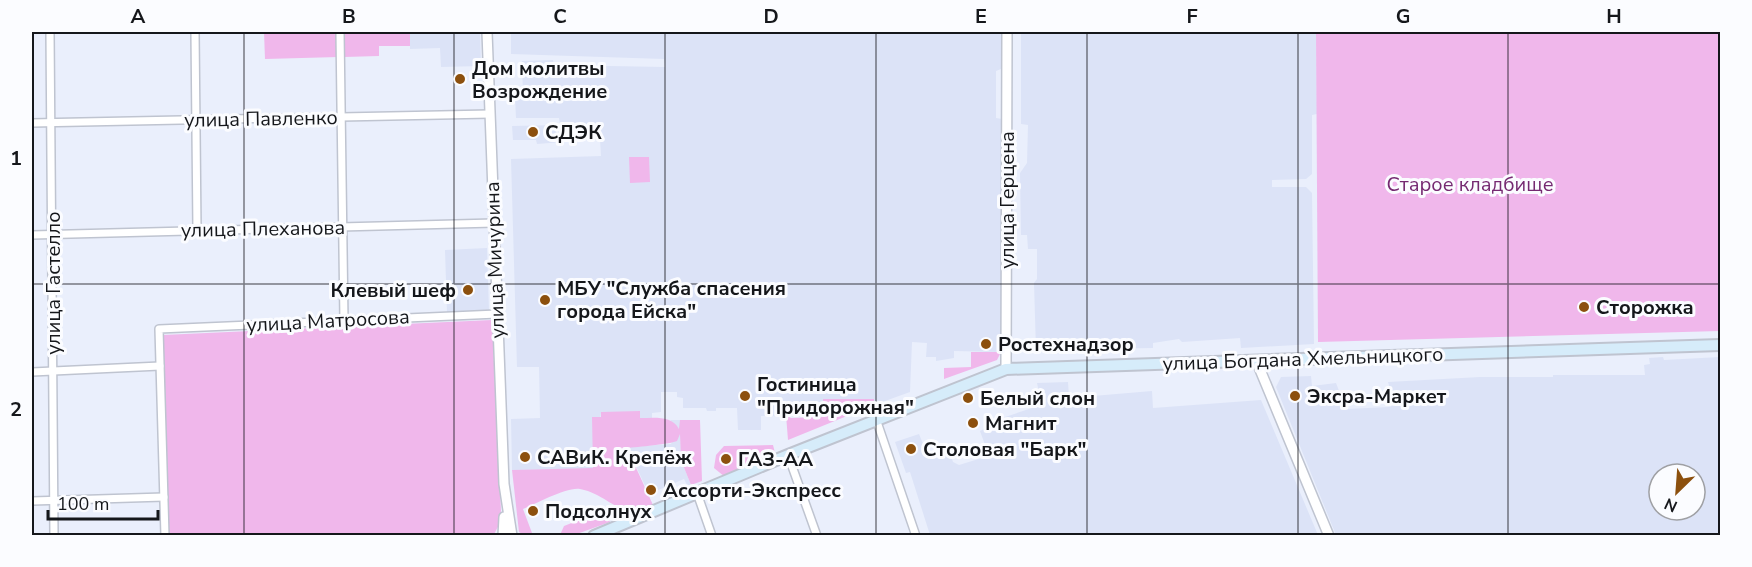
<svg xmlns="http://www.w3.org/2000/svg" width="1752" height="567" viewBox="0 0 1752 567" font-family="'Nunito Sans',sans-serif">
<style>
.built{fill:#dce3f7;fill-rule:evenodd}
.green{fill:#f0b7eb}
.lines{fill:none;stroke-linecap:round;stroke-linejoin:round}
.minor-casing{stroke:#bfc4d0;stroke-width:10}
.tertiary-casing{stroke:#bfc4d0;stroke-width:12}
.secondary-casing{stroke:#bfc4d0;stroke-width:14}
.minor{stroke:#fff;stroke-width:7}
.tertiary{stroke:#fff;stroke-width:9}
.secondary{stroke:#d6ecfa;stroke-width:10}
.grid{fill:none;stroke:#15171b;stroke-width:1.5;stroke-opacity:0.55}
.poi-dot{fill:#8c500e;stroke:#fbfcff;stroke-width:2}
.labels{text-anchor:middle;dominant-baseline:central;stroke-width:6;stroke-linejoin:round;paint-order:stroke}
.poi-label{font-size:20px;font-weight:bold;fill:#15171b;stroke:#fbfcff;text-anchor:start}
.street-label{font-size:20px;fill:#15171b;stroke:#fbfcff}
.park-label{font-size:20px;fill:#752971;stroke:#fbfcff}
.neatline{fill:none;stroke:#15171b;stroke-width:2}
.grid-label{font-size:20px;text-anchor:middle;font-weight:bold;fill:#15171b}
</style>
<rect width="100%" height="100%" fill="#eaeffc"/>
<g class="built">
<polygon points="410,32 480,32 481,66 441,67 440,48 410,49"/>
<polygon points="511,32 1001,32 1001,69 996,71 996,118 1002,119 1001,352 954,351 954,358 936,361 936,357 926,357 927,343 912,342 910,392 874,405 873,399 824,399 824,417 761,416 761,430 738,430 737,408 716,408 716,411 707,411 706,408 683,408 683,398 677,397 677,392 661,392 661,412 652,413 652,418 640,418 640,412 601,413 593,469 512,470 511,419 540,418 539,367 517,367 511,159 601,156 600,139 537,144 536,140 513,140 512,126 560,125 559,118 516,118 515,97 523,96 522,61 553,60 554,65 665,67 664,59 511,54"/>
<polygon points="1021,32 1316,32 1317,114 1312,115 1312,174 1306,179 1272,180 1272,187 1306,187 1312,193 1314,344 1241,348 1240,338 1182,342 1179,339 1153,343 1153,348 1036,350 1034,283 1037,279 1037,249 1028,249 1027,235 1021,235 1020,173 1027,163 1028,125 1021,124"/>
<polygon points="487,248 489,311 447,313 445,250"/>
<path d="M1663 357 1664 360 1720 357V535H1336L1276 387 1281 377 1311 376 1312 386 1336 383 1346 409 1389 407 1395 405 1388 382 1480 377H1553V375H1645L1644 365 1650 364 1649 358ZM1659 474H1695V510H1659Z"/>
<polygon points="1068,382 1069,398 1152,391 1153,408 1261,400 1318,535 930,535 910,472 906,473 895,442 919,434 928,456 950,453 953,462 959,465 985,457 988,453 980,431 986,428 984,422 989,420 990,422 1032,408 1029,401 1040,397 1037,383"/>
<polygon points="670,420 680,420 681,460 691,485 688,487 684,479 649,494 627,447 671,444 679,429"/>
</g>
<g class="green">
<polygon points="264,32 337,32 338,57 265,59"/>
<polygon points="343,32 410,32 410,46 379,46 379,56 344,57"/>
<polygon points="1316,32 1720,32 1720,331 1318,342"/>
<polygon points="629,157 649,157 650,182 630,183"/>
<polygon points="492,320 501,511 499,525 493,536 169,535 163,335"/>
<polygon points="971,352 1001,352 997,360 944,379 944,368 971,367"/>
<polygon points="823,399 874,399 874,405 788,440 786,415 791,418 824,417"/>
<path d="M640 411V418C654 418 672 415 679 429L680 420H700L702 481 691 485 681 460 680 434 677 441C671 444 637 447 627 448L653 505C617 521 611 495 580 489 566 487 536 504 523 509L532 533 524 535 519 532 512 470 593 468 592 417H601V412Z"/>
<polygon points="773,445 776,457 725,477 714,468 716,455 724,446"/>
<polygon points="597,513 607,516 610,522 574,535 560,535 564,526"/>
</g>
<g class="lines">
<defs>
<g id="minor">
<polyline points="50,32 54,536"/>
<polyline points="195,32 197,230"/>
<polyline points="340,32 344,321"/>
<polyline points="32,123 490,114"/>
<polyline points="32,235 494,223"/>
<polyline points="32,372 160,366"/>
<polyline points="876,419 916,536"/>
<polyline points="788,455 817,536"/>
<polyline points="697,493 712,536"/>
<polyline points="32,501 164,497"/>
<polyline points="165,536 159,329 497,314"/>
</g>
<g id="tertiary">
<polyline points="487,32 504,484 512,536"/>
<polyline points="1256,360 1329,536"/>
<polyline points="1006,369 1007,32"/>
<polyline points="503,536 504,517"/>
</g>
<polyline id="secondary" points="594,536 788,455 1006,369 1720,345"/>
</defs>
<use href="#minor" class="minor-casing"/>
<use href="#tertiary" class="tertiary-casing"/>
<use href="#secondary" class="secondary-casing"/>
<use href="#minor" class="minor"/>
<use href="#tertiary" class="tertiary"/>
<use href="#secondary" class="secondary"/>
</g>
<path class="grid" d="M244 32V536M454 32V536M665 32V536M876 32V536M1087 32V536M1298 32V536M1508 32V536M32 284H1720"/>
<g class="poi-dot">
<circle cx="460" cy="79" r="6"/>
<circle cx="533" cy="132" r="6"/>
<circle cx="468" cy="290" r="6"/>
<circle cx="545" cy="300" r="6"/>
<circle cx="1584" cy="307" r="6"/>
<circle cx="986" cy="344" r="6"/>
<circle cx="745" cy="396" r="6"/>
<circle cx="1295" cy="396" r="6"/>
<circle cx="968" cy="398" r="6"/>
<circle cx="973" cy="423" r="6"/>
<circle cx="911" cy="449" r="6"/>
<circle cx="525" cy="457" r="6"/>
<circle cx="726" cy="459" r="6"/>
<circle cx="651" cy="490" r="6"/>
<circle cx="533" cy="511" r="6"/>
</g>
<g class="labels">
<g class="poi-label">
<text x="472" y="68">Дом молитвы<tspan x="472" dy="23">Возрождение</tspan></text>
<text x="545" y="132">СДЭК</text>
<text x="557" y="288">МБУ "Служба спасения<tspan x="557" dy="23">города Ейска"</tspan></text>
<text x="456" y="290" text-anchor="end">Клевый шеф</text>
<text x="1596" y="307">Сторожка</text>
<text x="998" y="344">Ростехнадзор</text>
<text x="757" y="384">Гостиница<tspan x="757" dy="23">"Придорожная"</tspan></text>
<text x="1307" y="396">Эксра-Маркет</text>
<text x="980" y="398">Белый слон</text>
<text x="985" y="423">Магнит</text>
<text x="923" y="449">Столовая "Барк"</text>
<text x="537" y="457">САВиК. Крепёж</text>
<text x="738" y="459">ГАЗ-АА</text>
<text x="663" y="490">Ассорти-Экспресс</text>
<text x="545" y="511">Подсолнух</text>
</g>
<g class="street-label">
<text transform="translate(261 119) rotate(-1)">улица Павленко</text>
<text transform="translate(1007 200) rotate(-90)">улица Герцена</text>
<text transform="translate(263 229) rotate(-1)">улица Плеханова</text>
<text transform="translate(495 260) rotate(-92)">улица Мичурина</text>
<text transform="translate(53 283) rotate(-90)">улица Гастелло</text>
<text transform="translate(328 321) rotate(-3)">улица Матросова</text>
<text transform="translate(1303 359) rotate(-2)">улица Богдана Хмельницкого</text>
</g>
<g class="park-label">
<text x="1470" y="184">Старое кладбище</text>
</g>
</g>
<rect width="1752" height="567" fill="none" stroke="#fbfcff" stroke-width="66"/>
<g transform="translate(1677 492) rotate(205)"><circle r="28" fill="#fbfcff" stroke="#9fa0a4" stroke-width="1.5"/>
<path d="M0-4.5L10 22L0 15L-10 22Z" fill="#8c500e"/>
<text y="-9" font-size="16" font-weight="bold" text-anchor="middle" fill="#15171b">N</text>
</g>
<path d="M48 510v9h110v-9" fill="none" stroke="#15171b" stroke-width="3"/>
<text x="57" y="510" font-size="18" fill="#15171b" stroke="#fbfcff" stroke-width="4.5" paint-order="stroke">100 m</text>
<rect x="33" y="33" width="1686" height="501" class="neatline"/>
<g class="grid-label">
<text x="138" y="23">A</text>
<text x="349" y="23">B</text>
<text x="560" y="23">C</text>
<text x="771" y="23">D</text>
<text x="981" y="23">E</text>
<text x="1192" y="23">F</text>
<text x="1403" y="23">G</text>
<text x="1614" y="23">H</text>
<text x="16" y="165">1</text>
<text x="16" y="416">2</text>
</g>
</svg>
